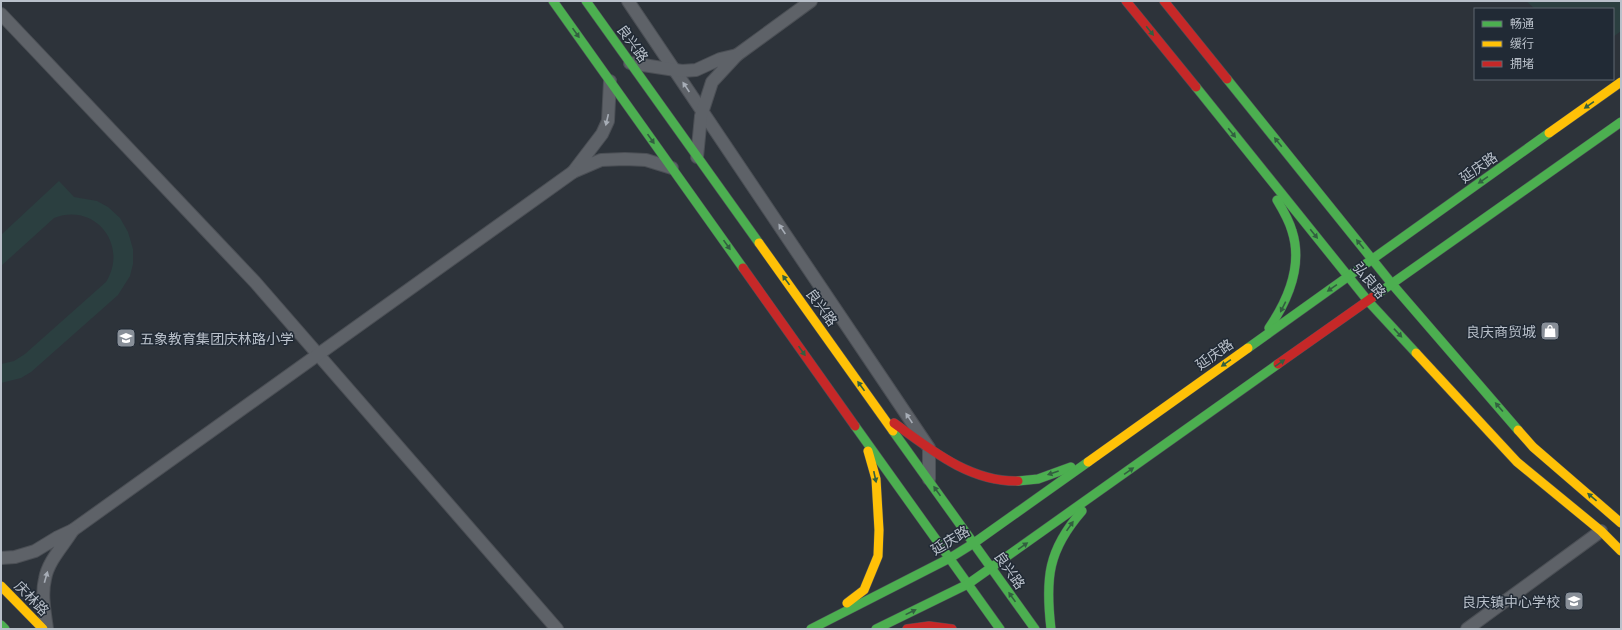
<svg xmlns="http://www.w3.org/2000/svg" width="1622" height="630" viewBox="0 0 1622 630" font-family="Barlow,'Noto Sans SC',sans-serif">
<style>
.green{fill:#2b3f40}
.lines{fill:none;stroke-linecap:round;stroke-linejoin:round}
.street-casing{stroke:#4b4f55;stroke-width:14}
.fast-casing{stroke:#4b4f55;stroke-width:10}
.slow-casing{stroke:#4b4f55;stroke-width:10}
.jam-casing{stroke:#4b4f55;stroke-width:10}
.street{stroke:#5e6268;stroke-width:12}
.fast{stroke:#4caf50;stroke-width:9}
.slow{stroke:#ffc107;stroke-width:9}
.jam{stroke:#c62828;stroke-width:9}
.oneway{fill:#325f40}
.oneway2{fill:#a7adb6}
.labels{text-anchor:middle;dominant-baseline:central;stroke-width:3;stroke-linejoin:round;paint-order:stroke}
.street-label{font-size:14px;fill:#b9c0ca;stroke:#212a35}
.poi-label{font-size:14px;fill:#b9c0ca;stroke:#212a35;text-anchor:end}
</style>
<rect width="100%" height="100%" fill="#2d333a"/>
<g class="green">
<polygon points="1526,1 1621,1 1621,31 1613,37 1613,9 1535,9"/>
<path d="M59 181 74 197 97 201 108 207 120 218 128 232 133 249V264L130 276 118 295 31 372 21 378 1 383V364L14 361 25 354 106 282C129 245 95 202 54 218L1 266V235Z"/>
</g>
<g class="lines">
<defs>
<g id="street">
<polyline points="628,1 929,448 929,479"/>
<polyline points="1,14 255,282 557,629"/>
<polyline points="737,55 811,1"/>
<polyline points="630,63 682,71 696,70 720,59 737,55 712,82 701,116 697,157"/>
<polyline points="610,81 608,121 602,134 573,172 601,160 625,159 646,160 672,168"/>
<polyline points="73,530 573,172"/>
<path d="M1 558 15 557 35 551 58 537 73 530C64 545 48 561 45 579 41 595 45 613 47 629"/>
<polyline points="1467,629 1601,531"/>
</g>
<g id="fast">
<polyline points="553,1 743,268"/>
<polyline points="586,1 759,243"/>
<polyline points="1227,79 1392,284 1518,430"/>
<polyline points="1196,87 1368,301 1416,353"/>
<polyline points="1373,297 1621,122"/>
<path d="M1269 328C1288 300 1303 265 1292 231 1289 220 1283 210 1277 200"/>
<polyline points="1248,348 1549,133"/>
<polyline points="855,426 1000,629"/>
<polyline points="893,431 1035,629"/>
<polyline points="1018,481 1038,479 1071,467"/>
<polyline points="1,625 5,629"/>
<polyline points="811,629 950,558 974,543 1088,462"/>
<polyline points="876,629 968,584 1278,364"/>
<path d="M1051 629C1045 578 1048 550 1082 511"/>
</g>
<g id="slow">
<polyline points="1549,133 1621,82"/>
<polyline points="759,243 893,431"/>
<polyline points="1416,353 1517,462 1601,531 1621,551"/>
<polyline points="1518,430 1533,447 1621,523"/>
<polyline points="1088,462 1248,348"/>
<polyline points="1,586 43,629"/>
<polyline points="847,603 864,590 878,556 879,530 876,479 868,451"/>
</g>
<g id="jam">
<polyline points="1126,1 1196,87"/>
<polyline points="1164,1 1227,79"/>
<polyline points="743,268 855,426"/>
<polyline points="1278,364 1373,297"/>
<path d="M894 423C931 450 970 482 1018 481"/>
<polyline points="907,629 929,626 952,629"/>
</g>
</defs>
<use href="#street" class="street-casing"/>
<use href="#fast" class="fast-casing"/>
<use href="#slow" class="slow-casing"/>
<use href="#jam" class="jam-casing"/>
<use href="#street" class="street"/>
<use href="#fast" class="fast"/>
<use href="#slow" class="slow"/>
<use href="#jam" class="jam"/>
</g>
<defs><path id="oneway-solid" d="M-6-.8H1V-3.2L6.5 0L1 3.2V.8H-6Z"/></defs>
<g class="oneway">
<use href="#oneway-solid" transform="translate(1150 31) rotate(51)"/>
<use href="#oneway-solid" transform="translate(576 33) rotate(55)"/>
<use href="#oneway-solid" transform="translate(1589 105) rotate(145)"/>
<use href="#oneway-solid" transform="translate(1232 133) rotate(51)"/>
<use href="#oneway-solid" transform="translate(651 139) rotate(55)"/>
<use href="#oneway-solid" transform="translate(1278 142) rotate(-129)"/>
<use href="#oneway-solid" transform="translate(1483 180) rotate(145)"/>
<use href="#oneway-solid" transform="translate(1314 234) rotate(51)"/>
<use href="#oneway-solid" transform="translate(1360 244) rotate(-129)"/>
<use href="#oneway-solid" transform="translate(727 245) rotate(55)"/>
<use href="#oneway-solid" transform="translate(786 280) rotate(-126)"/>
<use href="#oneway-solid" transform="translate(1332 288) rotate(145)"/>
<use href="#oneway-solid" transform="translate(1283 307) rotate(117)"/>
<use href="#oneway-solid" transform="translate(1398 333) rotate(47)"/>
<use href="#oneway-solid" transform="translate(802 351) rotate(55)"/>
<use href="#oneway-solid" transform="translate(1226 363) rotate(145)"/>
<use href="#oneway-solid" transform="translate(1280 363) rotate(-35)"/>
<use href="#oneway-solid" transform="translate(861 386) rotate(-126)"/>
<use href="#oneway-solid" transform="translate(1499 407) rotate(-131)"/>
<use href="#oneway-solid" transform="translate(1129 471) rotate(-35)"/>
<use href="#oneway-solid" transform="translate(1053 473) rotate(161)"/>
<use href="#oneway-solid" transform="translate(875 477) rotate(78)"/>
<use href="#oneway-solid" transform="translate(937 491) rotate(-125)"/>
<use href="#oneway-solid" transform="translate(1592 497) rotate(-140)"/>
<use href="#oneway-solid" transform="translate(1070 526) rotate(-55)"/>
<use href="#oneway-solid" transform="translate(1023 546) rotate(-35)"/>
<use href="#oneway-solid" transform="translate(1012 597) rotate(-125)"/>
<use href="#oneway-solid" transform="translate(911 612) rotate(-26)"/>
</g>
<g class="oneway2">
<use href="#oneway-solid" transform="translate(686 87) rotate(-124)"/>
<use href="#oneway-solid" transform="translate(607 120) rotate(103)"/>
<use href="#oneway-solid" transform="translate(782 229) rotate(-124)"/>
<use href="#oneway-solid" transform="translate(909 418) rotate(-124)"/>
<use href="#oneway-solid" transform="translate(46 577) rotate(-74)"/>
</g>
<defs>
<symbol id="shop-square" viewBox="-11 -11 22 22"><rect x="-9" y="-9" width="18" height="18" rx="4" fill="#888f98" stroke="#212a35"/><path d="M-5-2.5h2.3a2.7 3.5 0 0 1 5.4 0H5L5.5 6h-11ZM-1.5-2.5h3a1.5 2.3 0 0 0-3 0Z" fill="#fff"/></symbol>
<symbol id="school-square" viewBox="-11 -11 22 22"><rect x="-9" y="-9" width="18" height="18" rx="4" fill="#888f98" stroke="#212a35"/><path d="M0-5L7-2L0 1L-7-2ZM-4 1L0 2.5L4 1V4Q0 6-4 4Z" fill="#fff"/></symbol>
</defs>
<g fill-rule="evenodd">
<use href="#shop-square" x="1539" y="320" width="22" height="22"/>
<use href="#school-square" x="115" y="327" width="22" height="22"/>
<use href="#school-square" x="1563" y="590" width="22" height="22"/>
</g>
<g class="labels">
<g class="street-label">
<text transform="translate(633 43) rotate(54)">良兴路</text>
<text transform="translate(1478 167) rotate(-35)">延庆路</text>
<text transform="translate(1370 280) rotate(50)">弘良路</text>
<text transform="translate(822 307) rotate(54)">良兴路</text>
<text transform="translate(1214 354) rotate(-35)">延庆路</text>
<text transform="translate(950 540) rotate(-31)">延庆路</text>
<text transform="translate(1010 570) rotate(55)">良兴路</text>
<text transform="translate(32 598) rotate(46)">庆林路</text>
</g>
<g class="poi-label">
<text x="1536" y="331">良庆商贸城</text>
<text x="140" y="338" text-anchor="start">五象教育集团庆林路小学</text>
<text x="1560" y="601">良庆镇中心学校</text>
</g>
</g>
<rect width="1622" height="630" fill="none" stroke="#b9c0ca" stroke-width="4"/>
<rect x="1474" y="8" width="140" height="72" fill="#212a35" stroke="#5e6671"/>
<rect x="1482" y="21" width="20" height="6" fill="#4caf50" stroke="#5e6671"/>
<text x="1510" y="28" font-size="12" fill="#b9c0ca">畅通</text>
<rect x="1482" y="41" width="20" height="6" fill="#ffc107" stroke="#5e6671"/>
<text x="1510" y="48" font-size="12" fill="#b9c0ca">缓行</text>
<rect x="1482" y="61" width="20" height="6" fill="#c62828" stroke="#5e6671"/>
<text x="1510" y="68" font-size="12" fill="#b9c0ca">拥堵</text>
</svg>
